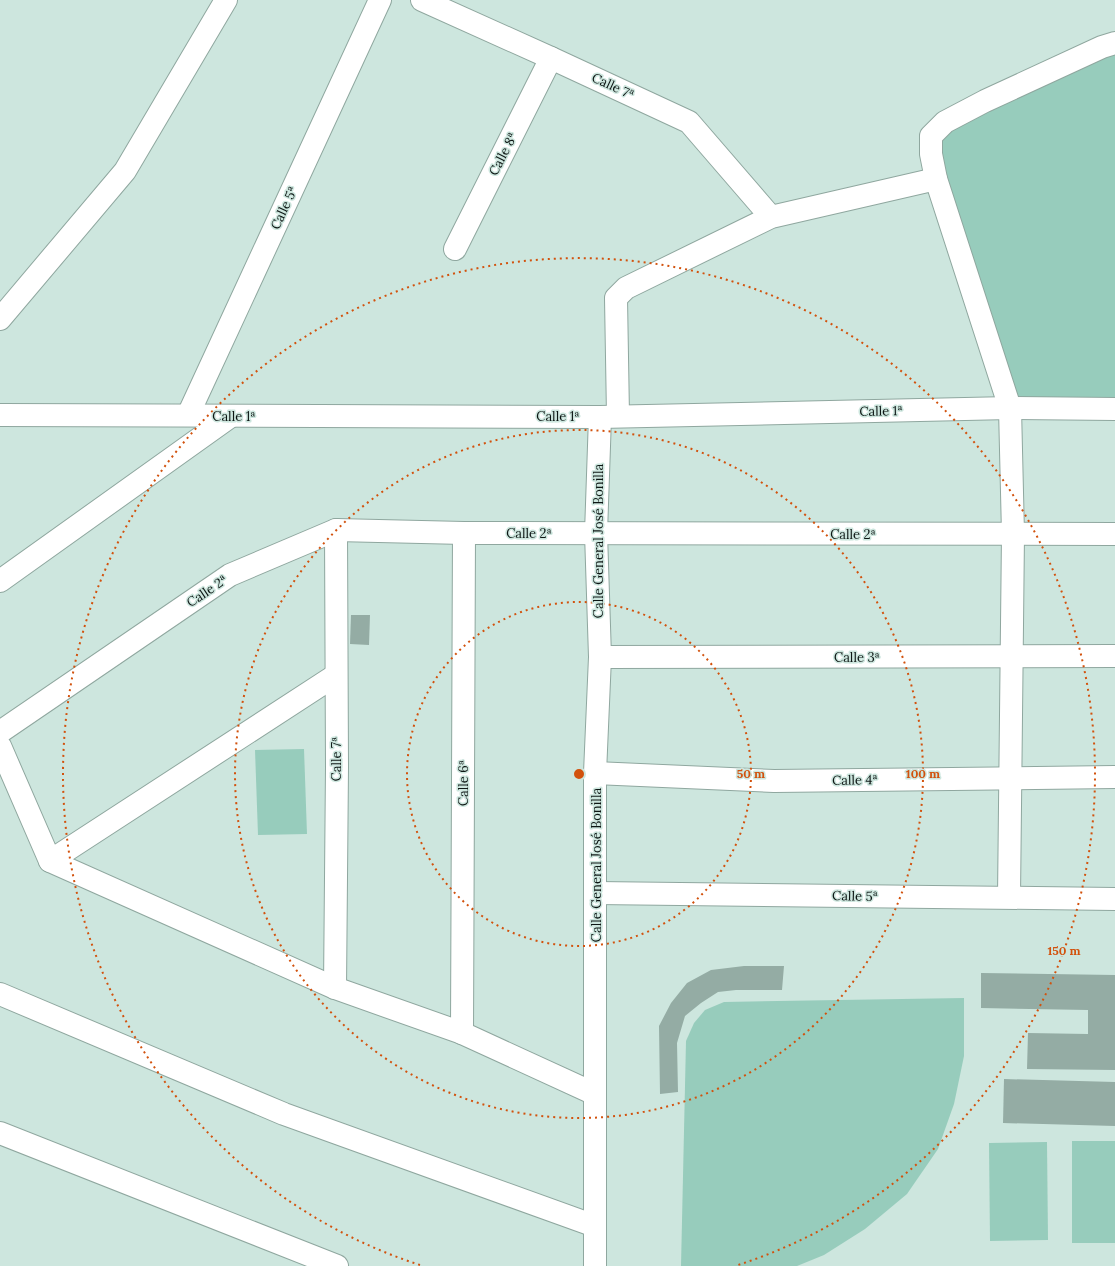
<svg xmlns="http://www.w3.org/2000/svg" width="1115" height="1266" viewBox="0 0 1115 1266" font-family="Lora,serif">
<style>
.green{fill:#97ccbc}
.building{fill:#94aca4}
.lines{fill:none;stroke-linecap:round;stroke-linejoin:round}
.street-casing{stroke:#8fa79f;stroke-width:24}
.street{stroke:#fff;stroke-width:22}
.ring{fill:none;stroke:#d2520d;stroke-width:2;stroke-dasharray:2 4}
.labels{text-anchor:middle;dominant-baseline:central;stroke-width:3;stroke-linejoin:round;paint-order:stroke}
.street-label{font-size:13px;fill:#0d1614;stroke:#cde6de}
.centre{fill:#d2520d;stroke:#cde6de;stroke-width:2}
.ring-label{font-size:12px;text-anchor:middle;font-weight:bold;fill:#d2520d;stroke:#cde6de;stroke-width:3;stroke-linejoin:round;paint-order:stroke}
</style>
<rect width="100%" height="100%" fill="#cde6de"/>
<g class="green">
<polygon points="1115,43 1115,409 1010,408 931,154 945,122"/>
<polygon points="304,749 307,834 258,835 255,750"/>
<polygon points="964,998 964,1056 954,1104 938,1149 907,1194 865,1229 824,1255 797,1266 681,1266 686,1041 694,1023 705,1010 724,1002"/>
<rect x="1072" y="1141" width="43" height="102"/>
<polygon points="1047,1142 1048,1240 990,1241 989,1143"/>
</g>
<g class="building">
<polygon points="351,615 370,615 369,645 350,644"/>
<polygon points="744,966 784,966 782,990 736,990 718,992 701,1003 685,1016 677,1043 678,1092 660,1094 659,1026 671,1003 687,983 711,970"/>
<polygon points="981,973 1115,975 1115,1070 1027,1069 1028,1033 1088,1034 1088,1010 981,1008"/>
<polygon points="1004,1079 1115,1082 1115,1126 1003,1123"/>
</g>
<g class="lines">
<defs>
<g id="street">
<polyline points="422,0 551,58 689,122 771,217"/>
<polyline points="455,249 551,58"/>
<polyline points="0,319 125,171 226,0"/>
<polyline points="0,415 600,417 1010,408 1115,409"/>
<polyline points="188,415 380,0"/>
<polyline points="618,416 616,298 626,288 771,217 936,179"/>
<polyline points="0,581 231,416"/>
<polyline points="600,657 1115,656"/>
<polyline points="0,732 230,575 336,530 464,533 1115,534"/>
<polyline points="0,746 50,861 335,988 462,1033 595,1094"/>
<polyline points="595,773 774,781 1115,777"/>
<polyline points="50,861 336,675"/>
<polyline points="596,893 1115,899"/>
<polyline points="1009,897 1013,534 1010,408 936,179 931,154 931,136 945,122 985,101 1102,47 1115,43"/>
<polyline points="335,988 337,767 336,530"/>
<polyline points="0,994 284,1114 595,1226"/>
<polyline points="462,1033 464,533"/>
<polyline points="0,1133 337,1266"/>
<polyline points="595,1266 595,773 600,657 596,533 600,417"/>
</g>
</defs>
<use href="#street" class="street-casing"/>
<use href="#street" class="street"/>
</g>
<g class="ring">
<circle cx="579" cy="774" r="172"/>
<circle cx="579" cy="774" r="344"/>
<path d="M420 1265A516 516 0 1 1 738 1265"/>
</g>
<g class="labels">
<g class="street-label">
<text transform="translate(613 86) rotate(25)">Calle 7ª</text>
<text transform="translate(503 154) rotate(-63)">Calle 8ª</text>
<text transform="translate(284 208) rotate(-65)">Calle 5ª</text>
<text transform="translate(881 411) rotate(-1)">Calle 1ª</text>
<text x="234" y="416">Calle 1ª</text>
<text x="558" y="416">Calle 1ª</text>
<text x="529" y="533">Calle 2ª</text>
<text x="853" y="534">Calle 2ª</text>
<text transform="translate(598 541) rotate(-90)">Calle General José Bonilla</text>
<text transform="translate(207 591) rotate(-34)">Calle 2ª</text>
<text x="857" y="657">Calle 3ª</text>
<text transform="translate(336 759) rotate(-90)">Calle 7ª</text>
<text transform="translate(855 780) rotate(-1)">Calle 4ª</text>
<text transform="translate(463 783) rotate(-90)">Calle 6ª</text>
<text transform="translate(596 865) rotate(-90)">Calle General José Bonilla</text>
<text transform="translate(855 896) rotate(1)">Calle 5ª</text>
</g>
</g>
<circle cx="579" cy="774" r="6" class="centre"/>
<g class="ring-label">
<text x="751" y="778">50 m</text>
<text x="923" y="778">100 m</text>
<text x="1064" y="955">150 m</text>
</g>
</svg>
